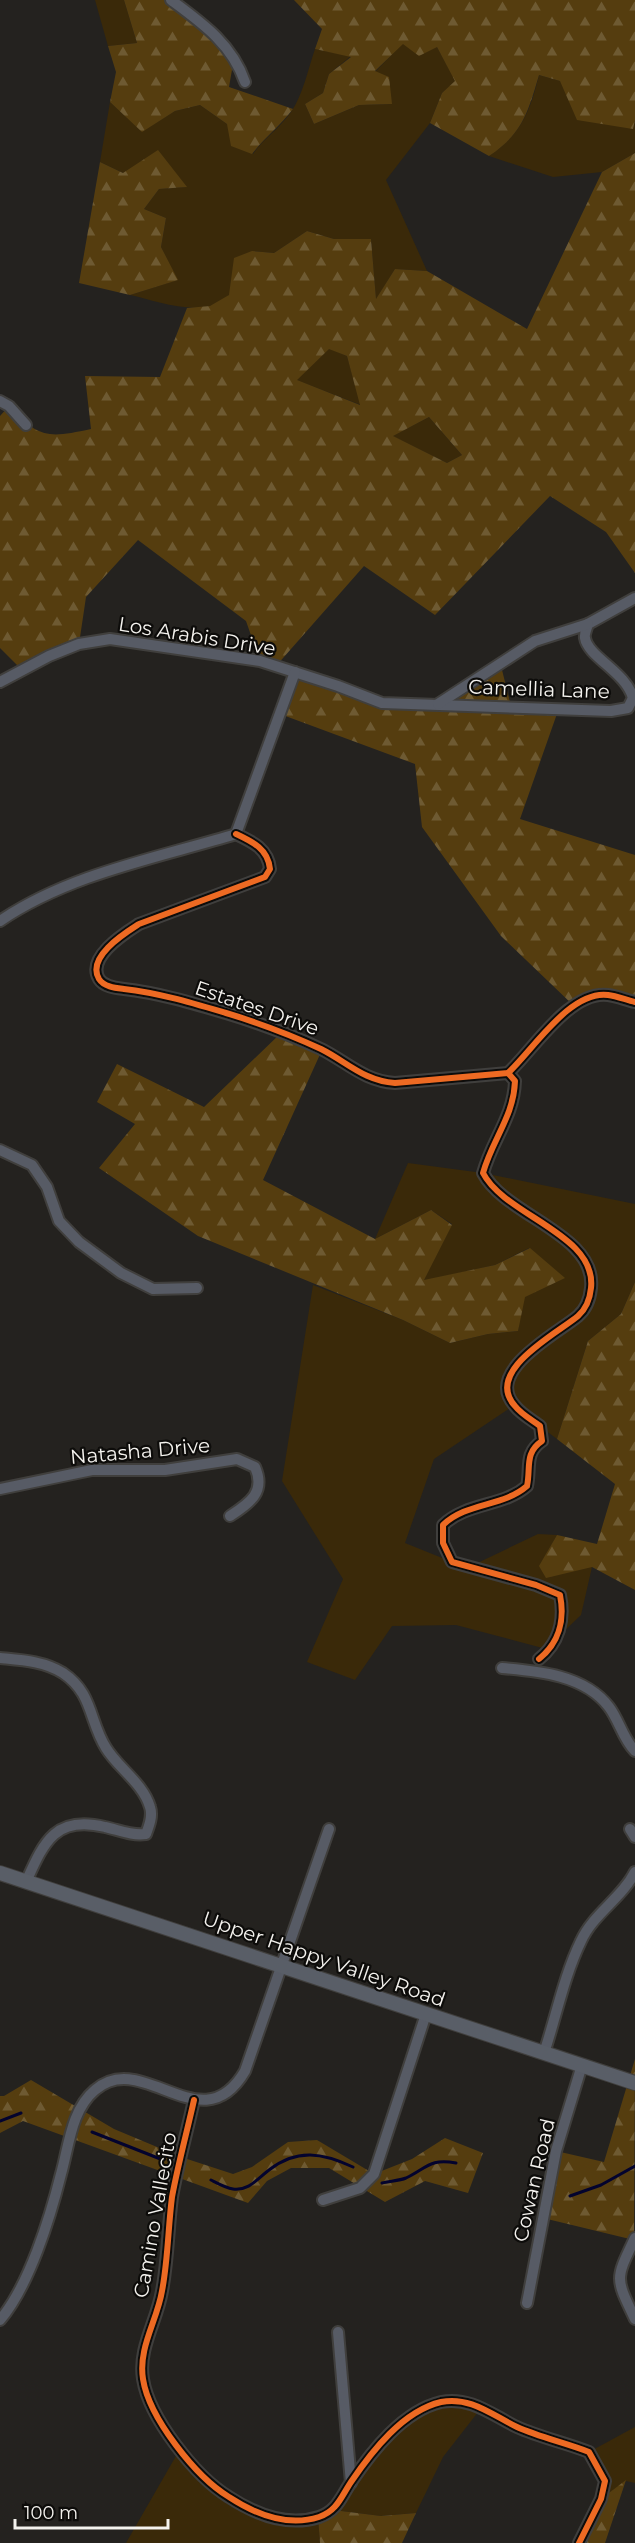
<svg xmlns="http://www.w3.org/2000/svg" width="635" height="2543" viewBox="0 0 635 2543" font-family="Montserrat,sans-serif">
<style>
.grass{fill:#3a2909}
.forest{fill:url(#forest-firs);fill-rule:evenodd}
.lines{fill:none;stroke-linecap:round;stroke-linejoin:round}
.stream{stroke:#03032e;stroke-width:3}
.street-casing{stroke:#403f3d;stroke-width:14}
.secondary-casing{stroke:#403f3d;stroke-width:16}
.street{stroke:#575b65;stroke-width:10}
.secondary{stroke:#595e67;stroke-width:14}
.cycleway-casing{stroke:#0d0c0a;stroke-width:10}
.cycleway{stroke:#ed6a23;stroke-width:6}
.labels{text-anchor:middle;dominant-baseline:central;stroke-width:4.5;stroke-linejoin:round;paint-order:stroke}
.street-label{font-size:20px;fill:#f4f2ee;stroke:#0d0c0a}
</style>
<defs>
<pattern id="forest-firs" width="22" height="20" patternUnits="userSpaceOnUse" patternTransform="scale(1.5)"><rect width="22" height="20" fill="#553d0f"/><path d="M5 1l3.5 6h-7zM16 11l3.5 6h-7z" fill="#6e5a32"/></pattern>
</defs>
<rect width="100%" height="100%" fill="#24221f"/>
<g class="grass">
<polygon points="95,0 124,0 137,43 108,46"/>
<path d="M403 43 437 47 456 81 442 93 430 123 386 180 427 271 395 269 376 300 371 239H334L307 231 274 253 252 251C245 265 239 282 230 294 207 321 158 301 130 295L177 280 161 247 166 218 144 209 159 189 186 187 123 173 100 162 110 102 142 131 175 111 200 105 227 124 253 154C264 138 280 128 291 112 303 95 308 69 315 49L351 56 329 74 323 93 305 104 314 124 359 105 392 104 375 72Z"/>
<path d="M539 75 560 81 632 129 635 120V153L602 172 553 177 489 156C521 134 530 112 539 75Z"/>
<polygon points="329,348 347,356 361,405 296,380"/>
<polygon points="429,417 462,455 447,463 392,436"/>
<polygon points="408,1163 483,1173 635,1204 635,1282 621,1314 588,1341 557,1439 513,1406 434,1459 405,1543 467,1568 538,1534 557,1535 540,1566 592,1567 581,1615 557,1638 550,1650 456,1625 392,1626 355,1680 307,1662 343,1579 282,1481 313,1285 403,1320 450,1343 488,1334 518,1331 529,1248 495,1265 423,1281 452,1224 431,1210 375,1239"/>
<polygon points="441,2402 482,2407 443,2457 416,2513 381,2516 333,2510 401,2424"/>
<polygon points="635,2427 635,2483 626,2481 601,2499 605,2481 589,2452"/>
<polygon points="180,2449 215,2489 280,2520 318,2517 320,2543 126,2543"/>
</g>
<g class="forest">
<path d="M124 0H171L234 58 229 87 293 109C280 126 265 137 252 154L231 146 227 124 200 105 175 111 142 132 110 102 116 72 108 46 137 43Z"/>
<path d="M294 0H635V120L633 129 577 120 560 81 539 75C528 112 523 133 489 156L430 123 442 93 455 81 437 47 419 56 403 44 375 71 389 77 392 104 359 105 314 124 305 104 323 93 329 74 351 57 315 49 322 29Z"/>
<polygon points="158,150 187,187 159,189 144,209 166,218 161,247 178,280 130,295 79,283 100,162 123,173"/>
<path d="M635 153V573L606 532 550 496 435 615 364 566 276 666 260 661 246 621 138 540 86 597 79 644 22 670 0 648V416L9 406C39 439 49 438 91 429L85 376 160 377 187 308 210 306 229 295 234 258 252 251 274 253 307 231 334 239H371L376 299 395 269 427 271 527 329 602 172ZM329 349 347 356 360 405 297 380ZM429 417 462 455 447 463 393 436Z"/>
<polygon points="499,658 511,706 559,708 520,819 635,855 635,1002 606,995 573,1005 501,936 422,827 415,764 280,714 295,672 382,703 438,704"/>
<polygon points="281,1033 322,1050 263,1180 375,1239 431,1210 452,1225 424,1280 495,1265 530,1248 565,1278 525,1297 518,1331 488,1334 450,1343 403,1320 198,1236 99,1168 135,1124 97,1102 117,1064 204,1107"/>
<polygon points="635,1282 635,1590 592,1567 546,1578 539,1566 557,1535 597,1544 615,1484 557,1439 588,1341 621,1314"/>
<polygon points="635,2059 634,2240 543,2218 556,2151 604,2162"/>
<polygon points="31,2080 114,2129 181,2157 233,2174 252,2167 288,2142 317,2140 374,2174 412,2159 445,2138 483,2153 468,2193 425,2181 385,2202 329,2168 291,2168 267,2181 248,2203 23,2121 0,2133 0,2096 4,2096"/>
<polygon points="626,2480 605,2543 579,2543 601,2499"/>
<polygon points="333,2510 381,2516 416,2513 402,2543 320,2543 318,2517"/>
</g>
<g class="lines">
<g class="stream">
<polyline points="0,2121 21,2113"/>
<polyline points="92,2132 163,2160"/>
<path d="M211 2180C217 2183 226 2188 233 2189 249 2191 257 2179 269 2170 297 2148 323 2153 353 2167"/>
<path d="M382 2183C389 2181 399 2181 406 2178 427 2168 430 2158 456 2163"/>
<polyline points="570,2196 601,2185 635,2166"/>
</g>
<defs>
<g id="street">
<path d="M171 0C202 23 232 44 245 82"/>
<polyline points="0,401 9,406 26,425"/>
<path d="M0 682 49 656 79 644 110 639 260 661 338 686 382 703 611 711 628 708 633 698C626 672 588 657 585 638 584 634 587 628 588 624L635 598"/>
<polyline points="438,704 535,641 588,624"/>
<path d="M236 834C253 842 268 849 270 869L265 877 139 924C125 933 86 957 99 979 104 987 116 988 124 989 159 993 192 1003 226 1013 259 1023 291 1035 321 1049 347 1062 364 1081 395 1083L508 1073C533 1050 570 990 608 995 617 996 626 1000 635 1002"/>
<path d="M0 921C69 874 157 858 236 834L295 672"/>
<path d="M508 1073 515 1081C514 1116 492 1140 483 1173 505 1216 597 1234 591 1288 590 1298 586 1309 578 1316 558 1333 483 1371 515 1406 521 1414 532 1420 540 1426L542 1441C524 1453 531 1468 527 1486 503 1507 467 1502 443 1525V1543L452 1562 536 1585 560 1595C565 1620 559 1643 539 1659"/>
<polyline points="0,1150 32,1165 47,1187 59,1221 79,1242 121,1273 153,1289 197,1288"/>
<path d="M0 1489 92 1470H165L237 1459 255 1467C266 1492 250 1503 230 1516"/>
<path d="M0 1658C21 1660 44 1661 63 1673 93 1693 89 1721 106 1748 118 1768 143 1783 150 1807 153 1816 149 1826 146 1834 131 1836 119 1830 105 1827 55 1815 44 1842 26 1882"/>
<path d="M502 1668C538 1671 585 1675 609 1707 619 1720 623 1739 635 1751"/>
<polyline points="630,1829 635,1837"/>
<path d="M544 2053C556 2017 564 1976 581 1941 593 1914 622 1898 635 1872"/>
<path d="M194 2100C187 2132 178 2164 172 2197 168 2228 168 2260 162 2291 157 2321 138 2348 143 2379 149 2418 196 2477 229 2497 255 2514 288 2527 319 2517 337 2511 341 2497 351 2482 372 2451 403 2411 441 2402 470 2396 492 2415 517 2427 539 2437 566 2443 589 2452L605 2481 601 2499 579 2543"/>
<polyline points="323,2200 360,2188 374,2174 426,2014"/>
<path d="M635 2238C615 2280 615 2277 635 2319"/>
<polyline points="527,2303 556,2151 582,2065"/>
<path d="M0 2320C29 2286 50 2218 61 2174 69 2146 71 2110 95 2090 143 2048 202 2145 245 2071L329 1829"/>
<polyline points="338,2332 351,2483"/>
</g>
<polyline id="secondary" points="0,1873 635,2083"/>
</defs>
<use href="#street" class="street-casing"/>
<use href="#secondary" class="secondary-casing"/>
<use href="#street" class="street"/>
<use href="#secondary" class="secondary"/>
<defs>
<g id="cycleway">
<path d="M236 834C253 842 268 849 270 869L265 877 139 924C125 933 86 957 99 979 104 987 116 988 124 989 159 993 192 1003 226 1013 259 1023 291 1035 321 1049 347 1062 364 1081 395 1083L508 1073C533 1050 570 990 608 995 617 996 626 1000 635 1002"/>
<path d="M508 1073 515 1081C514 1116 492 1140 483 1173 505 1216 597 1234 591 1288 590 1298 586 1309 578 1316 558 1333 483 1371 515 1406 521 1414 532 1420 540 1426L542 1441C524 1453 531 1468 527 1486 503 1507 467 1502 443 1525V1543L452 1562 536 1585 560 1595C565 1620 559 1643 539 1659"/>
<path d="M194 2100C187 2132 178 2164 172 2197 168 2228 168 2260 162 2291 157 2321 138 2348 143 2379 149 2418 196 2477 229 2497 255 2514 288 2527 319 2517 337 2511 341 2497 351 2482 372 2451 403 2411 441 2402 470 2396 492 2415 517 2427 539 2437 566 2443 589 2452L605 2481 601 2499 579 2543"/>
</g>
</defs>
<use href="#cycleway" class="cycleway-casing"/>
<use href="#cycleway" class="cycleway"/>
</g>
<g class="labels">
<g class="street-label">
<text transform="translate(197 636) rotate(9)">Los Arabis Drive</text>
<text transform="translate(539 689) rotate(2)">Camellia Lane</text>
<text transform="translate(257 1008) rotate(19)">Estates Drive</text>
<text transform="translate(140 1451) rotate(-5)">Natasha Drive</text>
<text transform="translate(324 1959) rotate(19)">Upper Happy Valley Road</text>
<text transform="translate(534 2180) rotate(-77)">Cowan Road</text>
<text transform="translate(155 2215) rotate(-80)">Camino Vallecito</text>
</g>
</g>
<path d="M15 2519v9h153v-9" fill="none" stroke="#f4f2ee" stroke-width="3"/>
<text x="24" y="2519" font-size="18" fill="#f4f2ee" stroke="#0d0c0a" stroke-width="4.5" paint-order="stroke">100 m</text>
</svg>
